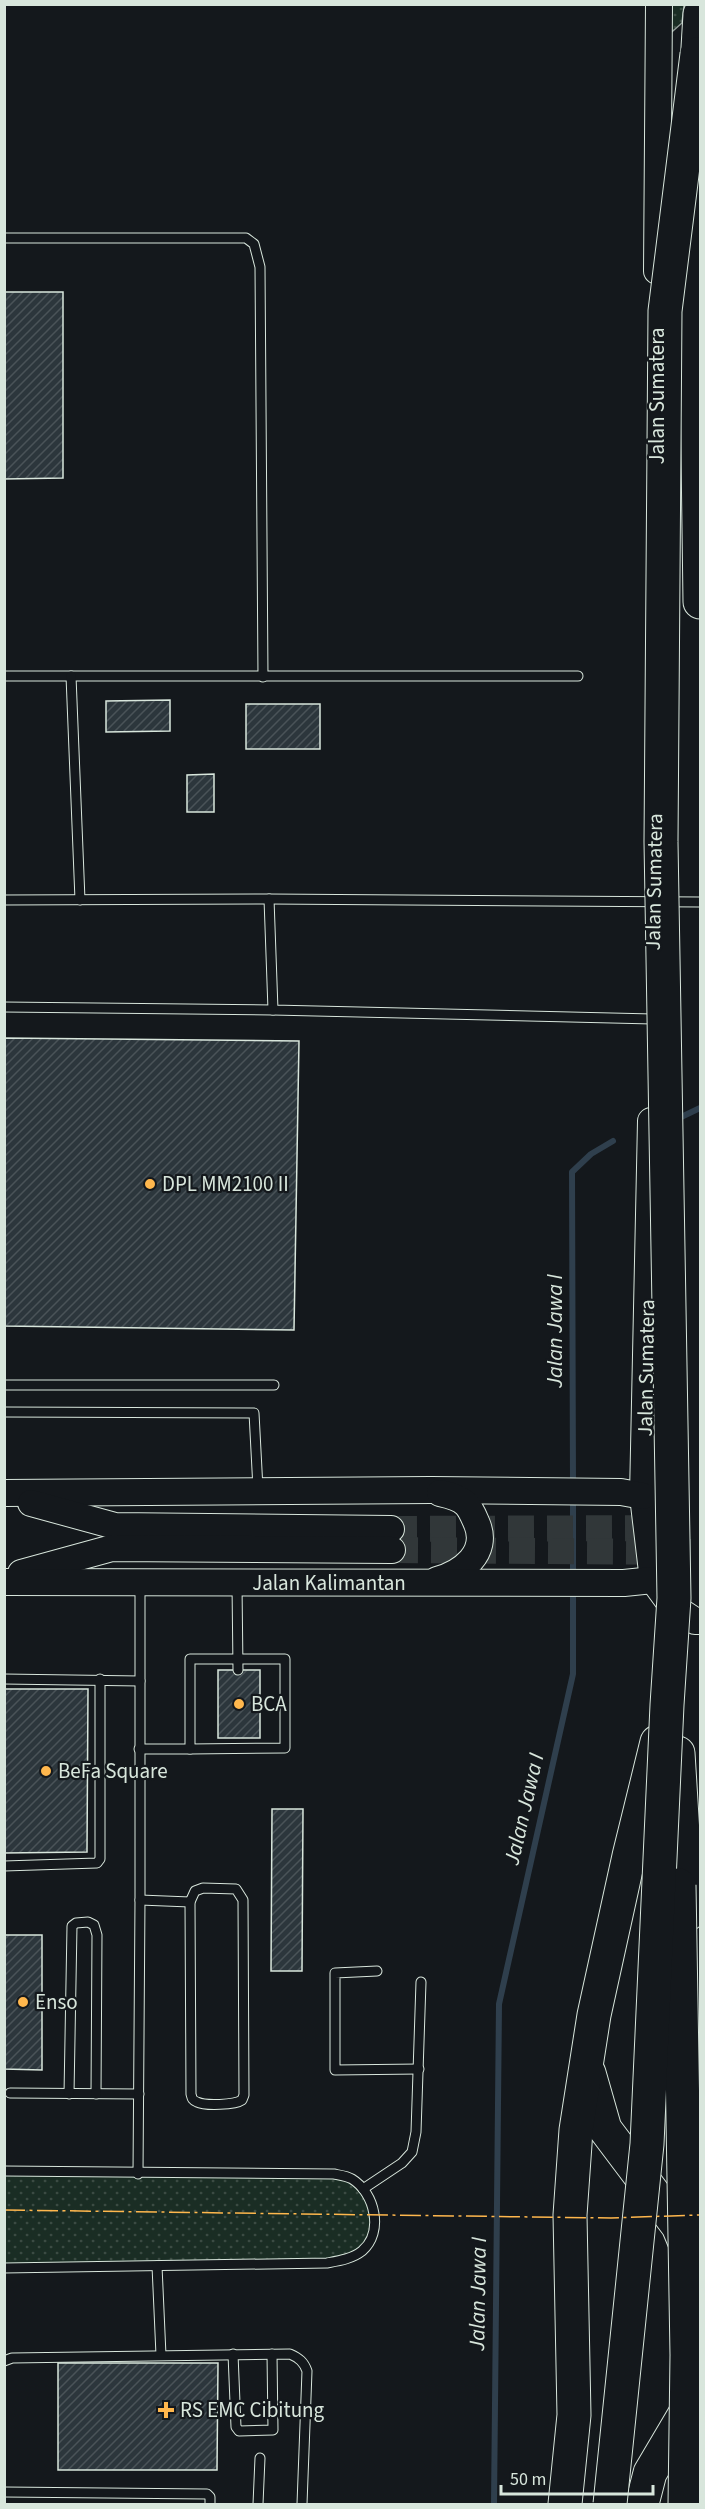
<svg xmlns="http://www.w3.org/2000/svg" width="705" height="2509" viewBox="0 0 705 2509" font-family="'Source Sans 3',sans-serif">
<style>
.grass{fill:url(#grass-dots);stroke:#939e99;stroke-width:1.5}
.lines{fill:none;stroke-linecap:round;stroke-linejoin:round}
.stream{stroke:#2f3f4d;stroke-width:6}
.building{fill:url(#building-hatch);stroke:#d8e6dc;stroke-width:1.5}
.secondary-tunnel{stroke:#313739;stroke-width:26;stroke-dasharray:26 13;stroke-linecap:butt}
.lane-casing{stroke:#d8e6dc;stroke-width:11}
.secondary-casing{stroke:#d8e6dc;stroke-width:28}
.highway-casing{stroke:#d8e6dc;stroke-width:35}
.lane{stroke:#14181c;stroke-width:9}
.secondary{stroke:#14181c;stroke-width:26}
.highway{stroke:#14181c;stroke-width:33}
.highway-bridge-casing{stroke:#d8e6dc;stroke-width:35;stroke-linecap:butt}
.highway-bridge{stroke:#14181c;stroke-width:33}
.power{stroke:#ffb74d;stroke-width:1.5;stroke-dasharray:21 4.5 3 4.5;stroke-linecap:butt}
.poi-dot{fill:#ffb74d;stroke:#14181c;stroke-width:2}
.labels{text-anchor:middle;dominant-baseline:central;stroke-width:4.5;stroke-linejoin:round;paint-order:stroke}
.street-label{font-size:21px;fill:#d8e6dc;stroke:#14181c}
.poi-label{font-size:21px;fill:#d8e6dc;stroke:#14181c;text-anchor:start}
.water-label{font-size:22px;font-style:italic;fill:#d8e6dc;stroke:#14181c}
</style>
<defs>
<pattern id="grass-dots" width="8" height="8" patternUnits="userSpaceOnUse" patternTransform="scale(1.5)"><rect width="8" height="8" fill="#1a2d24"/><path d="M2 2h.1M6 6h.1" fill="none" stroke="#3b4b43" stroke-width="1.8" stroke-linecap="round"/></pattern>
<pattern id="building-hatch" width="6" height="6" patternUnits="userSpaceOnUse" patternTransform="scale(1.5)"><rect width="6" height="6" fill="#2c363c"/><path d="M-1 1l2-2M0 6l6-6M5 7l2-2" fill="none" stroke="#4a5358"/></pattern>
</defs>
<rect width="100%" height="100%" fill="#14181c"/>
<g class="grass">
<polygon points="659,5 684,5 682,23 658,44"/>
<polygon points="5,2171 351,2178 372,2205 372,2236 345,2260 5,2268"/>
</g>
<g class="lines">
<g class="stream">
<polyline points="677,1119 700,1108"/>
<polyline points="573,1486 572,1172 591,1154 613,1141"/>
<polyline points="573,1496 573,1576"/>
<polyline points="494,2504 499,2004 573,1674 573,1589"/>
</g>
</g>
<g class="building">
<polygon points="4,292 63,292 63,478 4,479"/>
<polygon points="170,700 170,731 106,732 106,701"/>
<rect x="246" y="704" width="74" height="45"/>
<polygon points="214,774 214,812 187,812 187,775"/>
<polygon points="4,1038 299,1041 294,1330 4,1326"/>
<rect x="218" y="1670" width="42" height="68"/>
<polygon points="4,1689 88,1689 87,1852 4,1853"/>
<polygon points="272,1809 303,1809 302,1971 271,1971"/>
<polygon points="4,1935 42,1935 42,2070 4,2069"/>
<polygon points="58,2363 218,2363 217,2470 58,2470"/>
</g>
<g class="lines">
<g class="secondary-tunnel">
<polyline points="391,1529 700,1528"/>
<polyline points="392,1550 700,1552"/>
</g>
<defs>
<g id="lane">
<polyline points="4,238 246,238 254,244 260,267 263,677"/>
<polyline points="4,676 578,676"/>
<polyline points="71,676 80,900"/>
<polyline points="269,899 273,1010 653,1019"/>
<polyline points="4,900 269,899 700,902"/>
<polyline points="4,1007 273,1010"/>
<polyline points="4,1385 274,1385"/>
<polyline points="4,1412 254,1413 258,1489"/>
<polyline points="237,1585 238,1670"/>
<polygon points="190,1659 285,1659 285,1748 190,1749"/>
<polyline points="4,1679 140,1681"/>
<polyline points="139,1749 190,1749"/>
<polyline points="4,1866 97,1863 100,1859 100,1679"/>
<path d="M203 1888 236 1889 243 1900 244 2095 242 2100C235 2105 205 2106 197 2102 192 2100 192 2098 191 2094L190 1902 195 1891Z"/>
<polyline points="140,1900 190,1902"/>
<polyline points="377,1971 335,1973 335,2070 419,2069"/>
<polyline points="10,2093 139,2094"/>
<polyline points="69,2094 72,1926 76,1923 88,1922 94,1925 97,1935 96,2094"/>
<path d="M4 2171 334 2174C339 2175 347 2176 352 2179 375 2193 384 2232 362 2251 352 2259 338 2261 327 2263L4 2268"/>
<polyline points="138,2174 140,1900 140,1585"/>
<polyline points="363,2189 402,2163 412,2152 416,2132 421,1982"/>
<polyline points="157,2266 161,2355"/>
<polyline points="233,2354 236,2427 239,2431 273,2430 272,2354"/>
<path d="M4 2361 12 2358 290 2354C299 2358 304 2362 307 2371L302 2504"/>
<polyline points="4,2492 207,2494 210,2497 210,2504"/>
<polyline points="258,2504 260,2458"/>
</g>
<g id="secondary">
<polyline points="657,271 659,4"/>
<polyline points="651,1121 643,1496 653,1580 672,1606 672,1615"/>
<polyline points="4,1493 431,1490 621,1492 643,1496"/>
<polyline points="31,1503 115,1526 391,1529"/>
<polyline points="21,1573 112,1548 392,1550"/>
<path d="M437 1580C462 1573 489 1553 477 1524 474 1517 471 1509 466 1504 459 1497 449 1495 440 1493"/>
<polyline points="4,1582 624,1583 653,1580"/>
<polyline points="672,1606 695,1621 700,1621"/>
</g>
<g id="highway">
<polyline points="696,81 700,14"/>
<polyline points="695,160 695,235 700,602"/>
<polyline points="678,1753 688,1914"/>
<polyline points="589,2073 605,2129 678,2226 688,2250"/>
<polyline points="565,2504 574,2415 570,2215 576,2130 594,2015 629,1856 657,1742"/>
<polyline points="642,2504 650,2473 692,2402"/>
</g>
</defs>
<use href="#lane" class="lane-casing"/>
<use href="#secondary" class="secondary-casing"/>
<use href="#highway" class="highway-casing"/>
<use href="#lane" class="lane"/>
<use href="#secondary" class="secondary"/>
<use href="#highway" class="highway"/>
<defs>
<g id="highway-bridge">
<polyline points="679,1885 687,2355 685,2504"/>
<polyline points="610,2504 647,2144 667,1705 674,1598 661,842 665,311 697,54"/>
</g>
</defs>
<use href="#highway-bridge" class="highway-bridge-casing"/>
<use href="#highway-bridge" class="highway-bridge"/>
<polyline class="power" points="4,2210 611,2218 700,2215"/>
</g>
<g class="poi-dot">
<circle cx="150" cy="1184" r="6"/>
<circle cx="239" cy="1704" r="6"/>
<circle cx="46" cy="1771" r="6"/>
<circle cx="23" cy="2002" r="6"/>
<path d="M163 2401h6v6h6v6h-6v6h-6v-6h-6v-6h6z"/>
</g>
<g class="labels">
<g class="street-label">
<text transform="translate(657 396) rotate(-90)">Jalan Sumatera</text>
<text transform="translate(654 882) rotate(-89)">Jalan Sumatera</text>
<text transform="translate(646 1368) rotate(-89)">Jalan Sumatera</text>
<text x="329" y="1583">Jalan Kalimantan</text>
</g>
<g class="poi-label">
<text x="162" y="1184">DPL MM2100 II</text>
<text x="251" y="1704">BCA</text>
<text x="58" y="1771">BeFa Square</text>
<text x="35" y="2002">Enso</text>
<text x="180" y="2410">RS EMC Cibitung</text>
</g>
<g class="water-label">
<text transform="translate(555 1331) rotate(-90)">Jalan Jawa I</text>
<text transform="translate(524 1809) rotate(-77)">Jalan Jawa I</text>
<text transform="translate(478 2294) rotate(-89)">Jalan Jawa I</text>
</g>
</g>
<rect width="705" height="2509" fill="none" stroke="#d8e6dc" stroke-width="12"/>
<path d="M501 2485v9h152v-9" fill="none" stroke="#d8e6dc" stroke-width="3"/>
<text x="510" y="2485" font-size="18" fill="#d8e6dc" stroke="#14181c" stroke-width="4.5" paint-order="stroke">50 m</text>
</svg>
